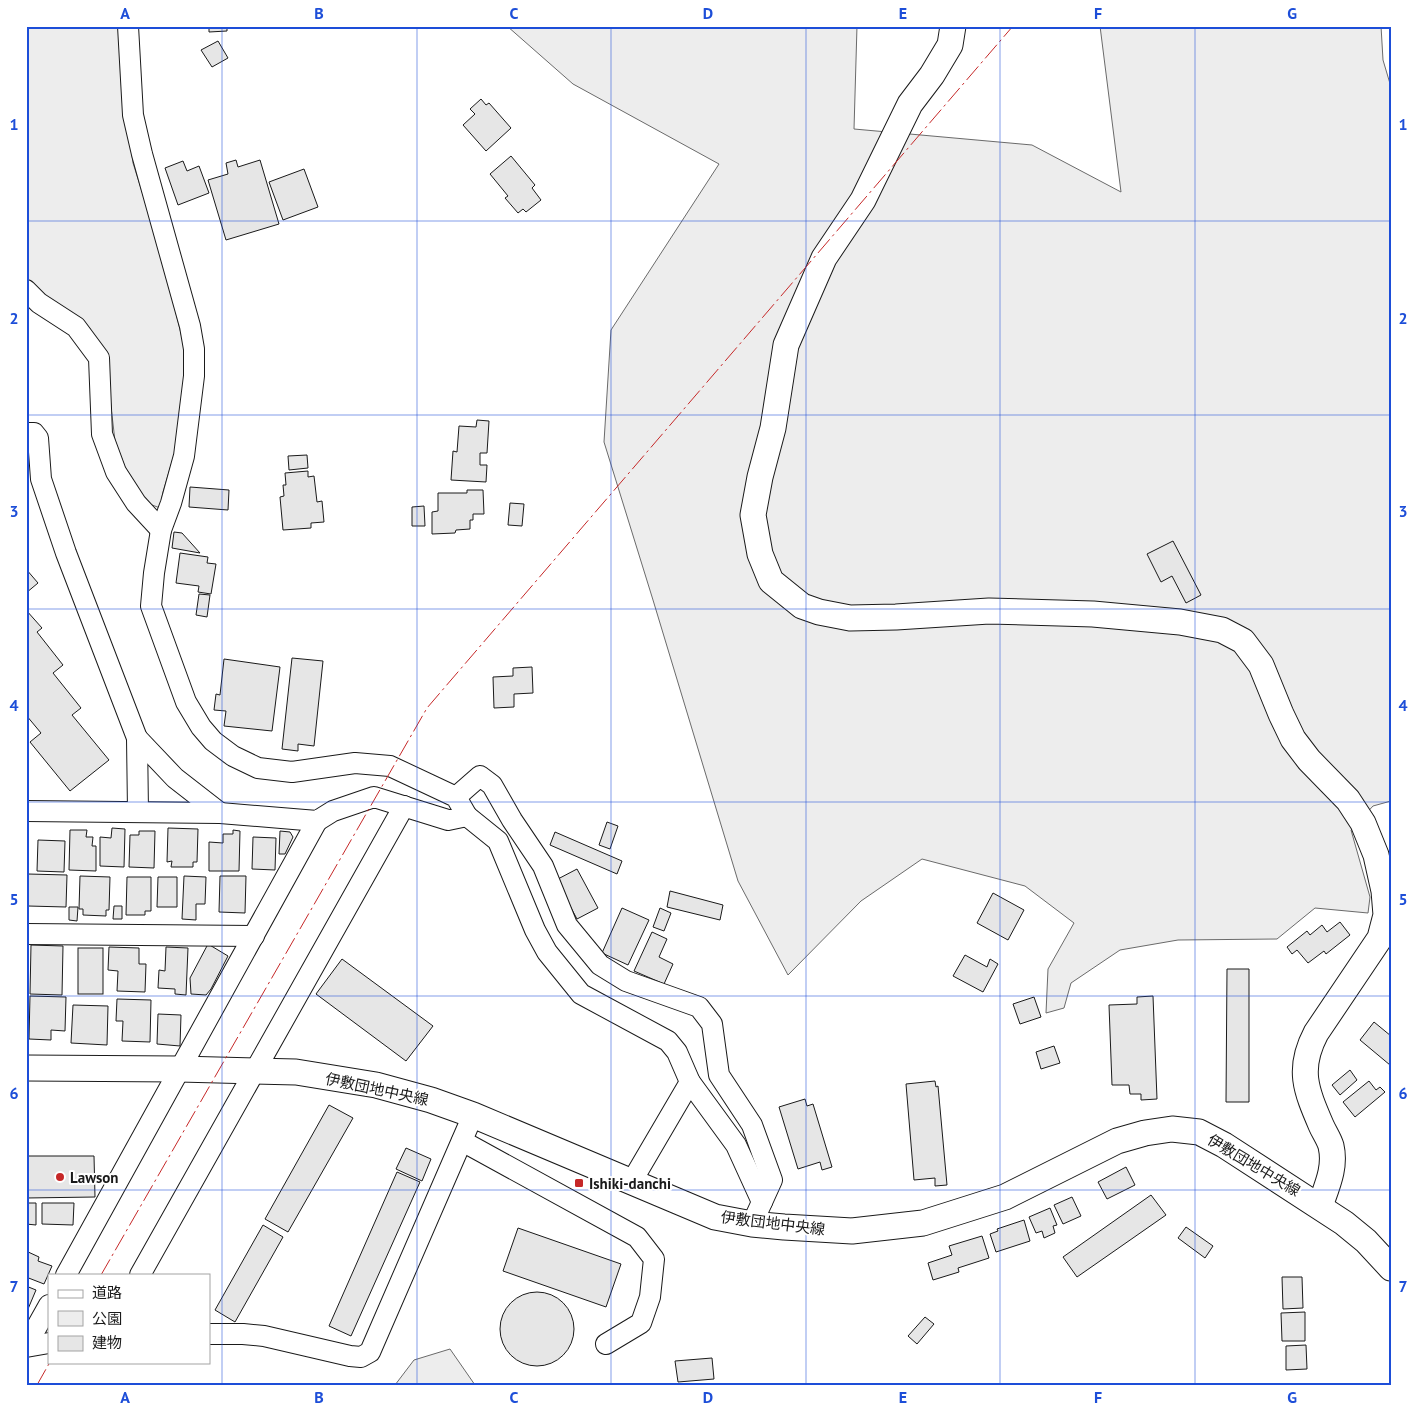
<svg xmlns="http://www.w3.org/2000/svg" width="1417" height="1411" viewBox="0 0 1417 1411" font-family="'PT Sans','Noto Sans JP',sans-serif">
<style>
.green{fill:#ededed;stroke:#6a6a6a}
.building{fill:#e6e6e6;stroke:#1a1a1a}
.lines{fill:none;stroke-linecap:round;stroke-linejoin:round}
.minor-casing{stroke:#1a1a1a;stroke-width:22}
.tertiary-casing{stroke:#1a1a1a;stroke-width:27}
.minor{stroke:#fff;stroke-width:20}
.tertiary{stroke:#fff;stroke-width:25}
.power{stroke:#c62828;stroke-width:1;stroke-dasharray:18 4 2.5 4;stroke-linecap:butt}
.grid{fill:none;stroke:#1d4ed8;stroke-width:1;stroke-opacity:0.55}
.poi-dot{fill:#c62828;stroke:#fff;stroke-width:2}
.labels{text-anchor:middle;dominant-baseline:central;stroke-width:4;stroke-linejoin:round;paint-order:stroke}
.street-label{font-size:15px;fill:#1a1a1a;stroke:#fff}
.poi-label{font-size:15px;font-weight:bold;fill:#1a1a1a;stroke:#fff;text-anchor:start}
.neatline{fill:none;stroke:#1d4ed8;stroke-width:2}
.grid-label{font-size:16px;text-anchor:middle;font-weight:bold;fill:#1d4ed8}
</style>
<rect width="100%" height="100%" fill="#fff"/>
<g class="green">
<polygon points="26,26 121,26 125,97 133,163 162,255 184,346 185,418 163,492 160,508 147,503 125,467 115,441 105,355 89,327 40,299 26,278"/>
<polygon points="507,26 857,26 854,129 1032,145 1121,192 1100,26 1381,26 1383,60 1391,87 1391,801 1373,806 1351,830 1370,897 1368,913 1315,908 1277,939 1178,940 1120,950 1071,983 1064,1008 1046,1013 1048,969 1074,923 1025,886 922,859 861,901 788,975 738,881 653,600 604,442 611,330 719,164 573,84"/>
<polygon points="450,1349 475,1385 395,1385 414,1360"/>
</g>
<g class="building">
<polygon points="209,26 227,26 227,31 209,32"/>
<polygon points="218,41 228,58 212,67 201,50"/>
<polygon points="481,99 486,105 489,103 511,128 486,151 463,125 475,114 470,109"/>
<polygon points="511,156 535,185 532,188 541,200 526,212 523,209 518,213 505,198 508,196 490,174"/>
<polygon points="236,160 238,167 260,160 279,224 226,240 208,180 228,174 226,163"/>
<polygon points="183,161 187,171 199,166 209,193 178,205 165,168"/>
<polygon points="304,169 318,207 283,220 269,182"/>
<polygon points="477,420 489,421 487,453 480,453 480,465 487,465 486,482 451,480 453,451 457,452 459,426 476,427"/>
<polygon points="307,455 308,468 289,470 288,456"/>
<polygon points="308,471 308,477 314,476 317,502 322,501 324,522 311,523 311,528 283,530 280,497 284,496 283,485 286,485 285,473"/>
<polygon points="190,487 229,490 228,510 189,507"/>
<polygon points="467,490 483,490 484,514 473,514 473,520 470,520 470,529 456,530 455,533 432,534 432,512 438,511 438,493 467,493"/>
<polygon points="510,503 524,504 522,526 508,525"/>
<polygon points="424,506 425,526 412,526 412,507"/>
<polygon points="174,532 182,533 200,553 172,548"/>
<polygon points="1173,541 1201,595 1186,603 1172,576 1161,582 1147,554"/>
<polygon points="180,553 208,557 207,563 216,564 211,594 198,592 199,586 176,583"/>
<polygon points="26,569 38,583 26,593"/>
<polygon points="199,594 210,595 207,617 196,615"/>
<polygon points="26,610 42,628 37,632 63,665 53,673 81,708 72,715 109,760 70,791 30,742 41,733 26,715"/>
<polygon points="292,658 323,661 314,746 298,744 298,751 282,749"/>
<polygon points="224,659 280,667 272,731 224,726 226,711 214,710 216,694 220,695"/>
<polygon points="532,667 533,693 514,694 514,707 494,708 493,677 513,676 513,668"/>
<polygon points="607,822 618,826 610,849 599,845"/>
<polygon points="112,828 125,829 124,867 100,866 100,837 111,838"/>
<polygon points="168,828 198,829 197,862 193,862 193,867 171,867 172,861 167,862"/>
<polygon points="70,830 87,830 86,837 93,837 92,846 96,846 96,871 69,870"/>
<polygon points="233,830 240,831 239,871 209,871 209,842 223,843 223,834 233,834"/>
<polygon points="139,831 155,831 154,868 129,867 130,835 139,835"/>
<polygon points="280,831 290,832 293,837 285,854 279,854"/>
<polygon points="555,832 622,861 617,874 550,845"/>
<polygon points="253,837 276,838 275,870 252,869"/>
<polygon points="38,840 65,841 64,872 37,871"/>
<polygon points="577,869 598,908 577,919 556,880"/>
<polygon points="28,874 67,875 66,907 28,906"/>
<polygon points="80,876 110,877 109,910 106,910 106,916 83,915 83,909 79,909"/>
<polygon points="184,876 206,877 205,904 196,904 196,920 182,919"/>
<polygon points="220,876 246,876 245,913 219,912"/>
<polygon points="127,877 151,877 151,911 145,911 145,915 126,915"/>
<polygon points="158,877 177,877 177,907 157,907"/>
<polygon points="670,891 723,905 720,920 667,907"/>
<polygon points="993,893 1024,910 1008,940 977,923"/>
<polygon points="114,906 122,906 122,919 113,919"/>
<polygon points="69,907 78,907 77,921 69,920"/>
<polygon points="622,908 649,920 628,965 602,953"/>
<polygon points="660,908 671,913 664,931 653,927"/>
<polygon points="1340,922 1350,935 1326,954 1324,951 1308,963 1297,950 1292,954 1287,947 1307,931 1310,935 1322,925 1327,932"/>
<polygon points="652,932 667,939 659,957 673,964 664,984 634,971"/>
<polygon points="208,944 228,956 211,989 206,995 191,994 190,978"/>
<polygon points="31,945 63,946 62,995 30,994"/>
<polygon points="109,947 139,948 139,964 146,964 145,992 117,991 118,971 108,970"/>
<polygon points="166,947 188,948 186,995 175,994 175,989 158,988 159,970 165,971"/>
<rect x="78" y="948" width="25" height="46"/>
<polygon points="965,955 987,967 990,959 998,964 983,992 953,976"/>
<polygon points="342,959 433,1026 406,1061 316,994"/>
<polygon points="1227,969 1249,969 1249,1102 1226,1102"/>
<polygon points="30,996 66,997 65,1031 51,1030 51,1040 29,1039"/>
<polygon points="1153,996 1157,1099 1141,1100 1141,1094 1130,1094 1129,1085 1112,1085 1109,1005 1137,1004 1137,997"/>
<polygon points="1034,997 1041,1017 1020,1024 1013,1004"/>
<polygon points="117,999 151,1000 150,1042 122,1041 123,1021 116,1021"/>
<polygon points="73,1005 108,1006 107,1045 71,1043"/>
<polygon points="158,1014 181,1015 180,1046 157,1044"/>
<polygon points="1374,1022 1391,1036 1390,1065 1360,1040"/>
<polygon points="1054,1046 1060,1063 1041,1069 1036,1052"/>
<polygon points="1350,1070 1357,1080 1340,1095 1332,1085"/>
<polygon points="935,1081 936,1087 938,1086 947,1185 935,1186 935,1178 914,1180 906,1084"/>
<polygon points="1369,1081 1376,1090 1380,1087 1385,1092 1355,1117 1343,1102"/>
<polygon points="805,1099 807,1106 813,1104 832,1167 822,1170 820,1162 798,1169 779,1107"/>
<polygon points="329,1105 353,1118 288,1232 265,1219"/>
<polygon points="406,1148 431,1159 422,1181 396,1169"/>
<polygon points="26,1156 94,1156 95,1197 26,1198"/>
<polygon points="1126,1167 1135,1185 1107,1199 1098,1182"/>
<polygon points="397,1172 420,1182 351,1336 329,1326"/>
<polygon points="1151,1195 1166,1215 1077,1277 1063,1257"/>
<polygon points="1072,1197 1081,1216 1063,1224 1054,1205"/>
<polygon points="26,1203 36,1203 36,1225 26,1224"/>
<polygon points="42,1203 74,1203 73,1225 42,1224"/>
<polygon points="1050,1208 1057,1225 1053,1226 1055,1233 1044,1238 1042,1231 1036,1233 1029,1217"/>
<polygon points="1024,1220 1030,1241 996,1252 990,1234 998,1231 997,1229"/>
<polygon points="263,1225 283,1237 235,1322 215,1310"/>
<polygon points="1186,1227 1213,1246 1205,1258 1178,1238"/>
<polygon points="518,1228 621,1264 606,1307 503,1271"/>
<polygon points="982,1236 989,1258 958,1268 959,1272 933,1280 928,1263 952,1255 949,1246"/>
<polygon points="26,1251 39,1257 38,1261 52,1266 44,1284 26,1277"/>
<polygon points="1282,1277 1302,1277 1303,1308 1283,1309"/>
<polygon points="26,1286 36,1290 28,1309 26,1308"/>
<circle cx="537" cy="1329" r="37"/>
<polygon points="1305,1312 1305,1341 1282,1341 1281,1313"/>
<polygon points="925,1317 934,1324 917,1344 908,1336"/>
<polygon points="1306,1345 1307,1369 1286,1370 1286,1346"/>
<polygon points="712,1358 714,1379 678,1382 675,1361"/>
</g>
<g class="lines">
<defs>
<g id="minor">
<polyline points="26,290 39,303 76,327 99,358 102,434 116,472 136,503 161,530"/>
<polyline points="26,433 34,433 38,438 41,479 66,553 137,738 138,811"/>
<polyline points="137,738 175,778 220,813"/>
<polyline points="456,797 480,776 492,785 512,820 543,866 567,925 600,965 626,981 699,1007 712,1024 719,1075 752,1125 772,1180 752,1224"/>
<polyline points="26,811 220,813 317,821 333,811 374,797 448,820 467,816 456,797 390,766 355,763 292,772 258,768 233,756 213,741 201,727 186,702 151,606 154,573 161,530 171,503 184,456 194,376 194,349 190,326 142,154 133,115 128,26"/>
<polyline points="467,816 498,841 535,930 547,952 581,994 668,1041 677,1052 690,1082 736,1145 762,1202"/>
<polyline points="26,934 254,936"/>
<polyline points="462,1141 637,1237 654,1259 650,1297 641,1323 606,1344"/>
<polyline points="632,1181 690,1082"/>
<polyline points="66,1275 317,821"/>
<polyline points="140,1275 404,806"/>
<polyline points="209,1334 243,1334 264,1336 350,1356 361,1357 370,1352 473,1115"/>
<polyline points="26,1346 49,1305"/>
<polyline points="26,1347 49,1343"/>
</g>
<g id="tertiary">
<path d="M953 26 950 45 932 75 910 104 863 200 824 258 786 345 773 428 760 477 753 515 760 554 771 581 802 606 819 612 850 618 896 617 989 611 1093 614 1180 622 1222 630 1243 641 1261 665 1281 714 1293 739 1309 760 1348 800 1363 823 1376 855 1384 891 1386 915 1380 938 1316 1033C1297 1069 1306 1090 1321 1125 1324 1132 1329 1139 1331 1146 1336 1167 1327 1186 1320 1206"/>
<polyline points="26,1068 179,1069 296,1072 376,1085 431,1100 473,1115 715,1217 752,1224 784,1227 852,1231 923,1223 1005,1197 1117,1141 1145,1133 1172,1129 1199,1132 1224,1145 1344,1223 1366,1241 1391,1268"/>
</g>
</defs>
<use href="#minor" class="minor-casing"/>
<use href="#tertiary" class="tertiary-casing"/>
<use href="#minor" class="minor"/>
<use href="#tertiary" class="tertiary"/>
<g class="power">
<polyline points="101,1275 427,708 1013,26"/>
<polyline points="37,1385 50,1362"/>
</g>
</g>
<path class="grid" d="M222 26V1385M417 26V1385M611 26V1385M806 26V1385M1000 26V1385M1195 26V1385M26 221H1391M26 415H1391M26 609H1391M26 802H1391M26 996H1391M26 1190H1391"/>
<g class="poi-dot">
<circle cx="60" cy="1177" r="5"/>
<rect x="574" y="1178" width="10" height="10" rx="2.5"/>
</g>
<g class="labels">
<g class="street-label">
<text transform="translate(377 1089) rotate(12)">伊敷団地中央線</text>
<text transform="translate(1254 1165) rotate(31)">伊敷団地中央線</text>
<text transform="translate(773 1223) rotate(7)">伊敷団地中央線</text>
</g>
<g class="poi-label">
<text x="70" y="1177">Lawson</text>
<text x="589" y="1183">Ishiki-danchi</text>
</g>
</g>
<rect width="1417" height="1411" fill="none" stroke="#ffffff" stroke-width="55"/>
<rect x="48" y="1274" width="162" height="90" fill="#ffffff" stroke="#a3a3a3"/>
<rect x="58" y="1290" width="25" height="8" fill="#ffffff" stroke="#a3a3a3"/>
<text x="92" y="1298" font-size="15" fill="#1a1a1a">道路</text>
<rect x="58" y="1311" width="25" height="15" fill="#ededed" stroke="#a3a3a3"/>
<text x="92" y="1324" font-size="15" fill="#1a1a1a">公園</text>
<rect x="58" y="1336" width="25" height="15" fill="#e6e6e6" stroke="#a3a3a3"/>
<text x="92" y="1348" font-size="15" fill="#1a1a1a">建物</text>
<rect x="28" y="28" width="1362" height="1356" class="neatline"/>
<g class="grid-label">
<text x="125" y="19">A</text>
<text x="319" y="19">B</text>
<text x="514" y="19">C</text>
<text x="708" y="19">D</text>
<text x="903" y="19">E</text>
<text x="1098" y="19">F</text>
<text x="1292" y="19">G</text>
<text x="14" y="130">1</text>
<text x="1403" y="130">1</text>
<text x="14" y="324">2</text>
<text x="1403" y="324">2</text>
<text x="14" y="517">3</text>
<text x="1403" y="517">3</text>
<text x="14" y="711">4</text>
<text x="1403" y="711">4</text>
<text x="14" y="905">5</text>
<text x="1403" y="905">5</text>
<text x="14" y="1099">6</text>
<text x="1403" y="1099">6</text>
<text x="14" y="1292">7</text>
<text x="1403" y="1292">7</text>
<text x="125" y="1403">A</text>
<text x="319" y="1403">B</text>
<text x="514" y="1403">C</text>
<text x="708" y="1403">D</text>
<text x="903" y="1403">E</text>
<text x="1098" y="1403">F</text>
<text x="1292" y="1403">G</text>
</g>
</svg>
